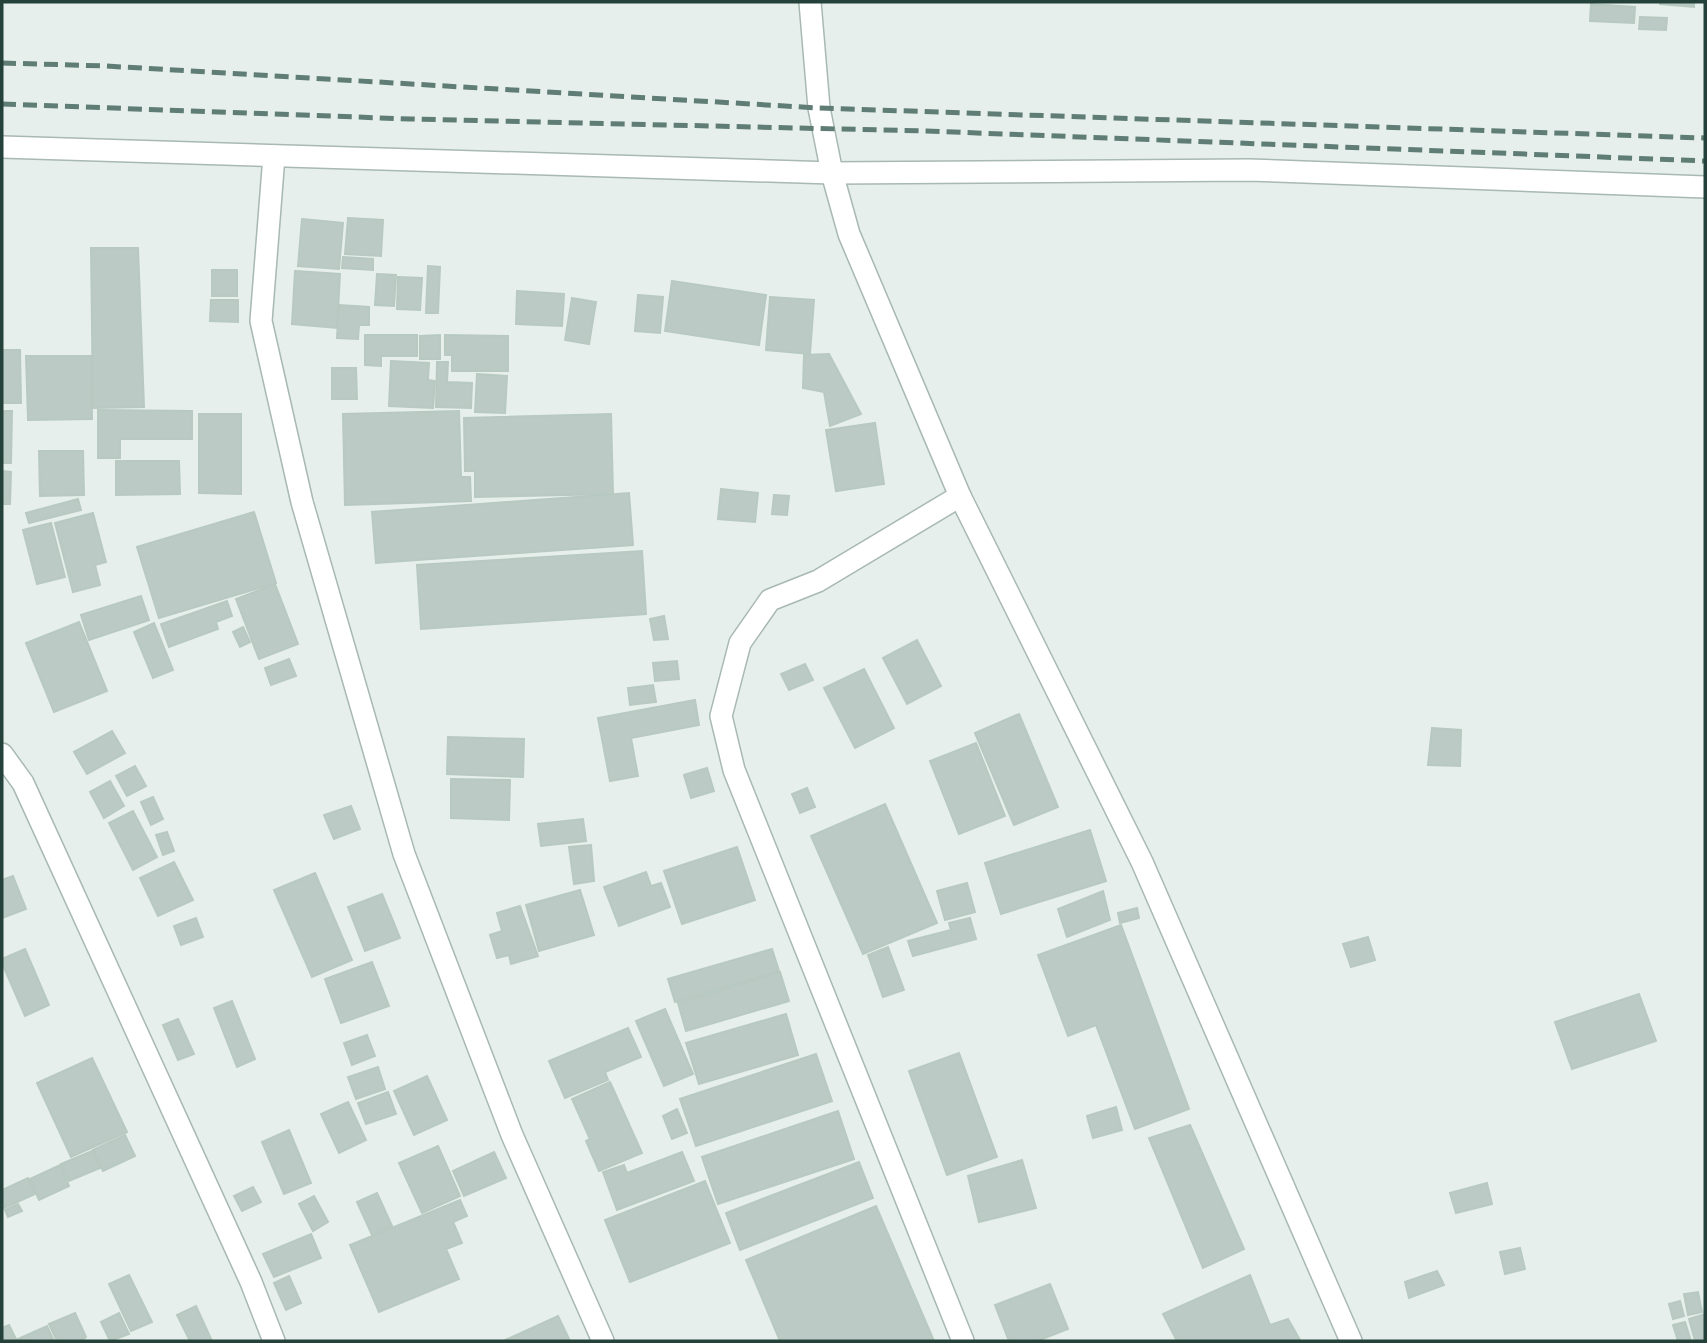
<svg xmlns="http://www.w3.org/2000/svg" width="1707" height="1343" viewBox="0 0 1707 1343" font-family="'DejaVu Sans',sans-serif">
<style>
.building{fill:#bbcac4;stroke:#b8c9c2;stroke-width:2}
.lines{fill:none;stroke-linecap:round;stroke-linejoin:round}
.minor-casing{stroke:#a8b8b2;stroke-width:24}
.tertiary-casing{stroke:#a8b8b2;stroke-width:24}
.minor{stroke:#fff;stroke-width:21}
.tertiary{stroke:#fff;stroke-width:21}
.rail{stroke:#5f7d75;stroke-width:5;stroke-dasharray:14 7;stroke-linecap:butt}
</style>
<rect width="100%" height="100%" fill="#e6efeb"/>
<g class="building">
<polygon points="1660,2 1694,2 1694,7 1660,4"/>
<polygon points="1591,4 1635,7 1634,23 1590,21"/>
<polygon points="1640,17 1667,18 1666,30 1639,29"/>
<polygon points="348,218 383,220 381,256 345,254"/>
<polygon points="302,219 343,223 339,269 298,266"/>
<polygon points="91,248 138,248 144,407 93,408"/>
<polygon points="343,257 373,259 373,270 342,268"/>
<polygon points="428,266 440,267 438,313 426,313"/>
<rect x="212" y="270" width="25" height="26"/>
<polygon points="295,271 340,274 337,328 292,324"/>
<polygon points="377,274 396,275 394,306 375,305"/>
<polygon points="398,277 422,278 420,310 397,309"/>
<polygon points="672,281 766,295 759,345 665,331"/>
<polygon points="517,291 564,294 562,326 516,324"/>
<polygon points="638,295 663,297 660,333 635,331"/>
<polygon points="770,297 814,300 810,354 766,350"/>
<polygon points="572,298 596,302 589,344 565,340"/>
<polygon points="211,300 238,300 238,322 210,321"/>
<polygon points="339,305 369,307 369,325 359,325 358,339 337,338"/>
<polygon points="365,335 417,335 417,356 381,356 381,366 365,365"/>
<polygon points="440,335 440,359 420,359 420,336"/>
<polygon points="445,335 508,336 508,371 452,371 452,355 445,355"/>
<polygon points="2,350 20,350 21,403 2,403"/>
<polygon points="829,354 861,414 830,426 824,392 803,388 804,355"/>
<polygon points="26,356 91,356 92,419 28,420"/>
<polygon points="391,361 429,363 428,380 435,381 433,408 389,406"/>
<polygon points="437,362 448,362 447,382 472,383 471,408 436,407"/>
<polygon points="332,368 356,368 357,399 332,399"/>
<polygon points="477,374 507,376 505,413 475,412"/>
<polygon points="98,410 192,411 192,439 120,439 120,458 98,458"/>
<polygon points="2,411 12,411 11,463 2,463"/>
<polygon points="459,411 461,477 470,477 471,501 345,505 343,414"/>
<polygon points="199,414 241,414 241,494 199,493"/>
<polygon points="611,414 613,494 475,497 475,471 465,471 464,418"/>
<polygon points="875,423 884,484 836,491 826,430"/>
<polygon points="39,451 83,451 84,495 40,496"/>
<polygon points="116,461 179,461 180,494 116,495"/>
<polygon points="2,471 11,472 10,504 2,504"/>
<polygon points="721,489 758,493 755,522 718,519"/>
<polygon points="629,493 633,545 376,563 372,512"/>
<polygon points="774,495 789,496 787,515 772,514"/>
<polygon points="78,499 81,510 29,523 26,513"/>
<polygon points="254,512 276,583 159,618 137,547"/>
<polygon points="93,513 106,562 95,565 100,585 73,592 55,523"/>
<polygon points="51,523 65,577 37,584 23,530"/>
<polygon points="642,551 646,614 421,629 417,565"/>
<polygon points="275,584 298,644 259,659 236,599"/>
<polygon points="141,596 149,620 89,640 81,615"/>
<polygon points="227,601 232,616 216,622 218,629 169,647 161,624"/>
<polygon points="664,616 668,639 654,640 650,619"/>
<polygon points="79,622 107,691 54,712 26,643"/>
<polygon points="154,623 173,670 153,678 134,632"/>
<polygon points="243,627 250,642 240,647 233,632"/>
<polygon points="917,640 941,686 907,704 883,658"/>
<polygon points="289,659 296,676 271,685 265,668"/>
<polygon points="677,661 679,679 655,681 653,663"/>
<polygon points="805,664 813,680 789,690 781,674"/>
<polygon points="864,669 894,728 855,748 824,688"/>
<polygon points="653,685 656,702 630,705 628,688"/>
<polygon points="695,700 699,725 631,738 638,776 610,781 598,718"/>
<polygon points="1019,714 1058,807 1014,825 975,733"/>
<polygon points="1432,728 1461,730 1460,766 1428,765"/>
<polygon points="112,731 125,753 87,774 74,752"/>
<polygon points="448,737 524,739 523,777 447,774"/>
<polygon points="976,743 1005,816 959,834 930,761"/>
<polygon points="135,766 146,786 127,796 116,776"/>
<polygon points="707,768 714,791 691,798 684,775"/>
<polygon points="451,779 510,780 509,820 451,818"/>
<polygon points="110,781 124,806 104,818 90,792"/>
<polygon points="807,788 815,807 800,813 792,794"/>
<polygon points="153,797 163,819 151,825 141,802"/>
<polygon points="885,804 937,923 863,954 811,836"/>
<polygon points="351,806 360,829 334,839 324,815"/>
<polygon points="133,811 157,857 133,870 109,823"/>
<polygon points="583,819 586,841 541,846 538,824"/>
<polygon points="1090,830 1106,881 1001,914 985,863"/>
<polygon points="167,832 174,851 163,855 156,835"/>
<polygon points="591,845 594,881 574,884 569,847"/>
<polygon points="737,847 755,900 682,924 664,871"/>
<polygon points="174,862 193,900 158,916 140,878"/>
<polygon points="646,872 651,886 661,883 670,907 619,926 604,887"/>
<polygon points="315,873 352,960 312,977 274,890"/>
<polygon points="13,876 26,909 2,918 2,880"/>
<polygon points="967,883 975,912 945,920 937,891"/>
<polygon points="580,890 594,935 539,951 526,905"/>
<polygon points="1103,891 1110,920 1067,937 1058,909"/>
<polygon points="382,894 400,938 365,951 348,907"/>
<polygon points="520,906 538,956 511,964 509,955 497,958 490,935 502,931 497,913"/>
<polygon points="1137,908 1139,918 1120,923 1118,913"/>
<polygon points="196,918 203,937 181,945 174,926"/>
<polygon points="970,918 976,939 913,956 908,941 951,930 949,923"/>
<polygon points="1121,925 1189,1109 1135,1129 1096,1025 1068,1036 1038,955"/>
<polygon points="1368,937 1375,960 1351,967 1343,944"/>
<polygon points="888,947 904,990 883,997 868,955"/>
<polygon points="25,949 49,1005 25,1016 2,963 2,959"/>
<polygon points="772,949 779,971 675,1002 668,979"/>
<polygon points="372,962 389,1006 341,1023 325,979"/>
<polygon points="780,972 789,1001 686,1031 678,1003"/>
<polygon points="1639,994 1656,1041 1572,1069 1555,1022"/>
<polygon points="232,1001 255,1059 237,1067 214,1008"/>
<polygon points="665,1009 693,1074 664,1086 636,1021"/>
<polygon points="786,1014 798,1055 699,1084 686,1043"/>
<polygon points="178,1019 194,1054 178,1060 163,1025"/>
<polygon points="628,1028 641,1057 605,1072 608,1080 565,1098 549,1061"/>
<polygon points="367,1035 375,1056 352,1065 344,1043"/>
<polygon points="959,1053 997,1157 947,1175 909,1071"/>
<polygon points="816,1054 832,1101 696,1146 680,1099"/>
<polygon points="92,1058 127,1132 71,1157 37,1083"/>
<polygon points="378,1067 385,1089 356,1099 348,1077"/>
<polygon points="427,1076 447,1120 414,1135 394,1091"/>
<polygon points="610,1082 642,1153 599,1171 586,1141 590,1139 572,1099"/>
<polygon points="388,1092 396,1114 366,1124 358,1103"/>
<polygon points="348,1102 366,1140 339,1153 321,1114"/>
<polygon points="1116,1107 1122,1130 1093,1138 1087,1116"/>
<polygon points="677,1109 687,1133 672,1139 663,1116"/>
<polygon points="838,1111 854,1159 718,1204 702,1157"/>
<polygon points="1190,1125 1244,1249 1203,1268 1149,1138"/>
<polygon points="289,1130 311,1183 284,1194 262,1142"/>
<polygon points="125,1135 135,1156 103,1171 93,1150"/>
<polygon points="438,1146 460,1196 422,1213 399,1163"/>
<polygon points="92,1151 100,1168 69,1181 61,1164"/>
<polygon points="494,1152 506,1178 464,1196 453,1171"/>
<polygon points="682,1152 694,1181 617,1210 603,1172 624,1165 627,1173"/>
<polygon points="1022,1160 1036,1208 979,1222 968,1176"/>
<polygon points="859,1162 873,1198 740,1250 726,1213"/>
<polygon points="60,1165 69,1186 39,1200 30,1179"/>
<polygon points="28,1178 35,1194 4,1208 2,1190"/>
<polygon points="705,1181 730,1243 630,1282 605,1220"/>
<polygon points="1487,1183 1492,1204 1456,1213 1450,1193"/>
<polygon points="253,1187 261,1202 242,1211 234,1196"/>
<polygon points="377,1193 392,1226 372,1235 357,1202"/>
<polygon points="314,1196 328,1222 313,1231 299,1204"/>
<polygon points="460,1200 467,1216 453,1222 462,1243 446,1249 459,1279 379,1312 350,1245"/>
<polygon points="18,1204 22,1211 8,1217 5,1210"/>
<polygon points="876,1206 934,1341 780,1341 746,1260"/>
<polygon points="311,1234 321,1258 274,1277 263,1254"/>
<polygon points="1520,1248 1525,1269 1505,1274 1500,1252"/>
<polygon points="1437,1271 1444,1285 1409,1298 1405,1282"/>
<polygon points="129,1275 152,1322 131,1331 109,1284"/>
<polygon points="1250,1275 1270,1325 1288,1319 1300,1340 1177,1341 1163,1314"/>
<polygon points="289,1276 301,1303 286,1310 274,1283"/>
<polygon points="1050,1284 1068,1329 1037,1341 1009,1341 995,1305"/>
<polygon points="1698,1292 1702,1312 1688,1315 1684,1294"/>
<polygon points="1680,1301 1684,1316 1673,1319 1669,1304"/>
<polygon points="196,1306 212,1341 190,1341 177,1315"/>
<polygon points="75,1313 86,1337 81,1341 57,1341 49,1324"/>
<polygon points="119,1313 129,1334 110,1341 101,1322"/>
<polygon points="1705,1314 1705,1341 1695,1341 1689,1319"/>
<polygon points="558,1316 570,1341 503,1341"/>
<polygon points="1685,1322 1691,1341 1678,1341 1673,1325"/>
<polygon points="9,1325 17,1341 2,1341 2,1328"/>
<polygon points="47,1326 54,1341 19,1341 18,1339"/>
</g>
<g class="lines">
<defs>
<g id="minor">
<polyline points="2,147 832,173"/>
<polyline points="274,156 261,321 302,502 404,854 512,1135 603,1341"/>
<polyline points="960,496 818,581 770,600 740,643 721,716 734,770 963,1341"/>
<polyline points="2,754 23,783 251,1282 274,1341"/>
</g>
<g id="tertiary">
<polyline points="810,2 819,108 832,173 849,234 960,496 1142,862 1351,1341"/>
<polyline points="832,173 1249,170 1705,187"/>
</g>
</defs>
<use href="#minor" class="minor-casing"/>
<use href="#tertiary" class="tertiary-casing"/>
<use href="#minor" class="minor"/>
<use href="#tertiary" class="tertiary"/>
<g class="rail">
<polyline points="2,63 106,66 819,108 1705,138"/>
<polyline points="2,104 410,119 926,131 1705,161"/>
</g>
</g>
<rect width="1707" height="1343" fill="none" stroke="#24423a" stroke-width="7"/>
</svg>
